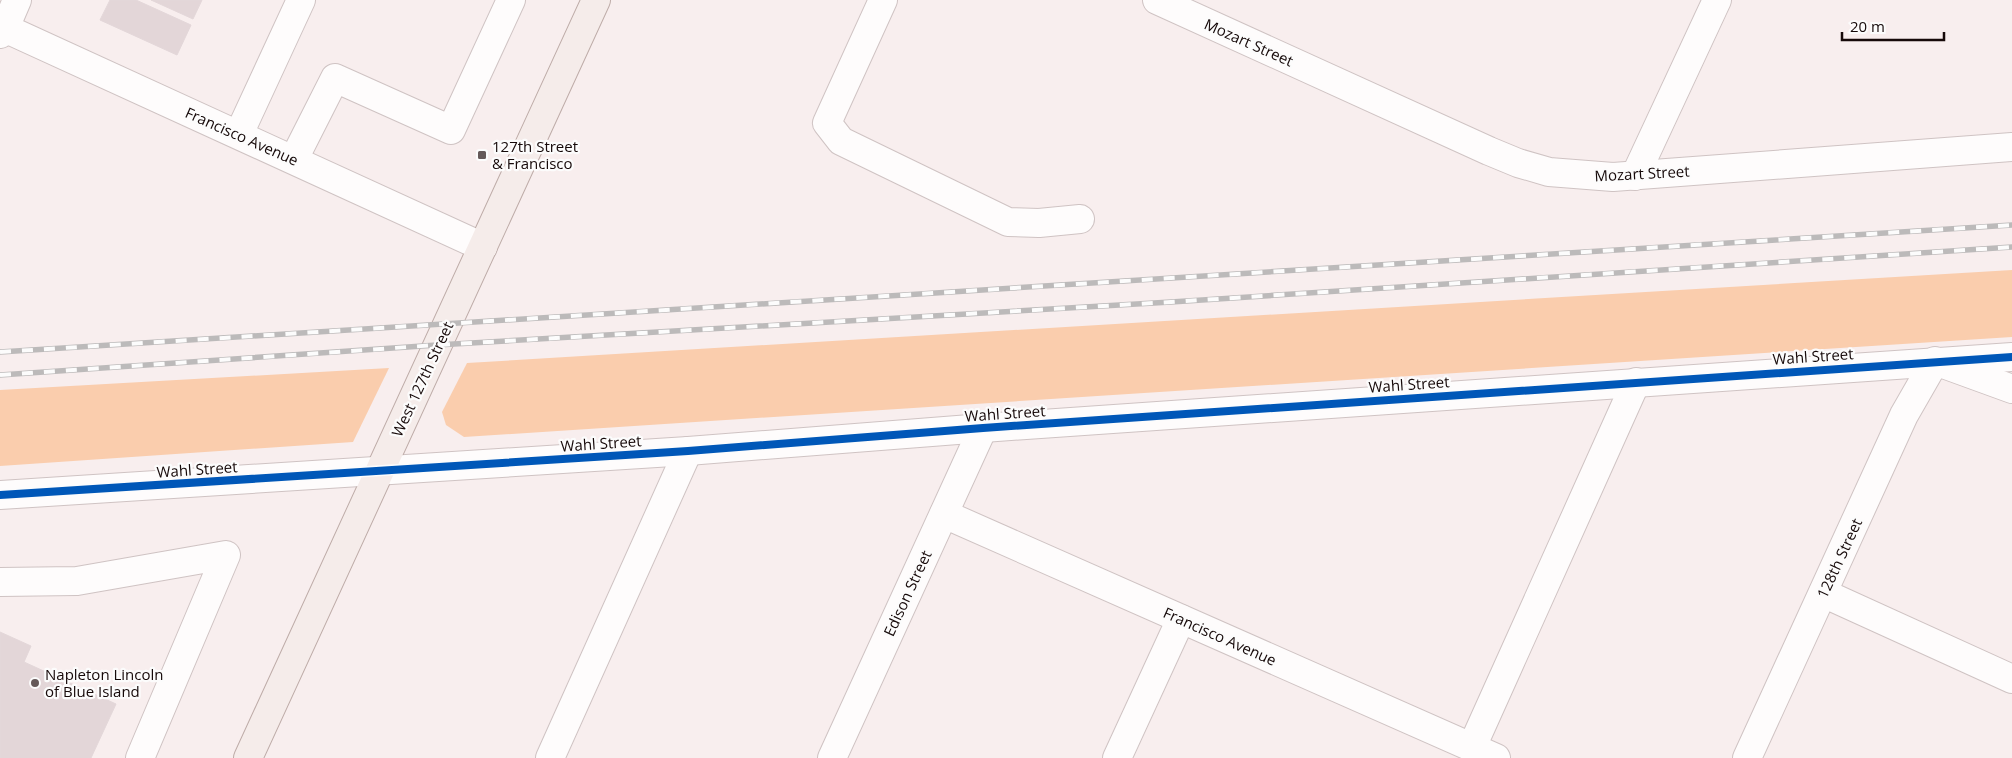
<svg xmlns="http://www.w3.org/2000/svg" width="2012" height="758" viewBox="0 0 2012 758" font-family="'Open Sans',sans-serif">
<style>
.green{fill:#facdad}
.building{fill:#e3d6d8;stroke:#e3d7d9}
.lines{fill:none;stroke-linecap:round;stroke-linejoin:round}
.minor-casing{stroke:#cfc3c3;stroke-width:30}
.major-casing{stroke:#beaca8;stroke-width:30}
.minor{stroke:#fefcfc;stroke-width:28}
.major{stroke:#f5ecea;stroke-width:28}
.rail-casing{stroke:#bcbaba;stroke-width:5.5}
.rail{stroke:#fcfcfc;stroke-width:4;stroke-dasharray:11;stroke-linecap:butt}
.cycleway-casing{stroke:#fcfcfc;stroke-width:11}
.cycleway{stroke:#0057b8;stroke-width:8}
.poi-dot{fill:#655959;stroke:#fcfcfc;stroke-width:2}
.labels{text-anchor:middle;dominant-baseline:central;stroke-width:4.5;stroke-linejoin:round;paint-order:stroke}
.street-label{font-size:15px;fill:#160909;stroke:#fcfcfc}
.poi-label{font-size:15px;fill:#160909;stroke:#fcfcfc;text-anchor:start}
</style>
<rect width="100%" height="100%" fill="#f8eeee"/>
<g class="green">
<polygon points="2012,270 2012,337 464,437 446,425 442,412 467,363"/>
<polygon points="389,368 353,442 0,466 0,390"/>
</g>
<g class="building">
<polygon points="110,0 136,0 191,25 177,55 100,20"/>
<polygon points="151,0 202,0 193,19"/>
<polygon points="0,632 31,646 24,662 116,704 91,758 0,758"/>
</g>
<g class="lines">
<defs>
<g id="minor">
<polyline points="883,0 827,123 841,141 1008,222 1039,223 1080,219"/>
<polyline points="1157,0 1489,151 1518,163 1549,172 1613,177 2012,147"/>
<polyline points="0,26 483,247"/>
<polyline points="0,34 5,28 17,0"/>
<polyline points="239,134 301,0"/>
<polyline points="294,159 335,78 451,130 511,0"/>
<polyline points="1635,176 1717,0"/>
<polyline points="0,495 688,451 983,428 2012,357"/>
<polyline points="944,514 1496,758"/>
<polyline points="0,582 77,581 226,555 140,758"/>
<polyline points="1823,593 2012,679"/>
<polyline points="1472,747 1636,382"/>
<polyline points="550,758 688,451"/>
<polyline points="832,758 983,428"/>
<polyline points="1117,758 1181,619"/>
<polyline points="1747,758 1904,415 1935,361 2012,389"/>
</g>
<polyline id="major" points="248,758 596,0"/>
</defs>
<use href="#minor" class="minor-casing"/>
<use href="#major" class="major-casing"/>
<use href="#minor" class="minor"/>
<use href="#major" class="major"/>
<defs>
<g id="rail">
<polyline points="0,352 2012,225"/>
<polyline points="0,375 437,345 1171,302 2012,247"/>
</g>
</defs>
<use href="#rail" class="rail-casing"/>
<use href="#rail" class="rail"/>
<defs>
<polyline id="cycleway" points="0,495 688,451 983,428 2012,357"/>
</defs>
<use href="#cycleway" class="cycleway-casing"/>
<use href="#cycleway" class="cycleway"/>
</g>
<g class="poi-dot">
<rect x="477" y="150" width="10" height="10" rx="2.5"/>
<circle cx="35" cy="683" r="5"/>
</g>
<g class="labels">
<g class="street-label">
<text transform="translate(1249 42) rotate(24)">Mozart Street</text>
<text transform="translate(242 136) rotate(24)">Francisco Avenue</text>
<text transform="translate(1642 173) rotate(-3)">Mozart Street</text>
<text transform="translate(1813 356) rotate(-4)">Wahl Street</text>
<text transform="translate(422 379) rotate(-65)">West 127th Street</text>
<text transform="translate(1409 384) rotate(-4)">Wahl Street</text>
<text transform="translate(1005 413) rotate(-4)">Wahl Street</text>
<text transform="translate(601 443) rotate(-4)">Wahl Street</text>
<text transform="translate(197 469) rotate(-4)">Wahl Street</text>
<text transform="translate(1839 558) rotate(-65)">128th Street</text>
<text transform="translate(907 593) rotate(-65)">Edison Street</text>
<text transform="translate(1220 636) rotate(24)">Francisco Avenue</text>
</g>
<g class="poi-label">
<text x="492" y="146">127th Street<tspan x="492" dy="17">&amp; Francisco</tspan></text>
<text x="45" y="674">Napleton Lincoln<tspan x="45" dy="17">of Blue Island</tspan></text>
</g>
</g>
<path d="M1842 32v8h102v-8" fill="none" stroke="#160909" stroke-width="2.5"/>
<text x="1850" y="32" font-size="15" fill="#160909" stroke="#fcfcfc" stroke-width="4" paint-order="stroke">20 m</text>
</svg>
